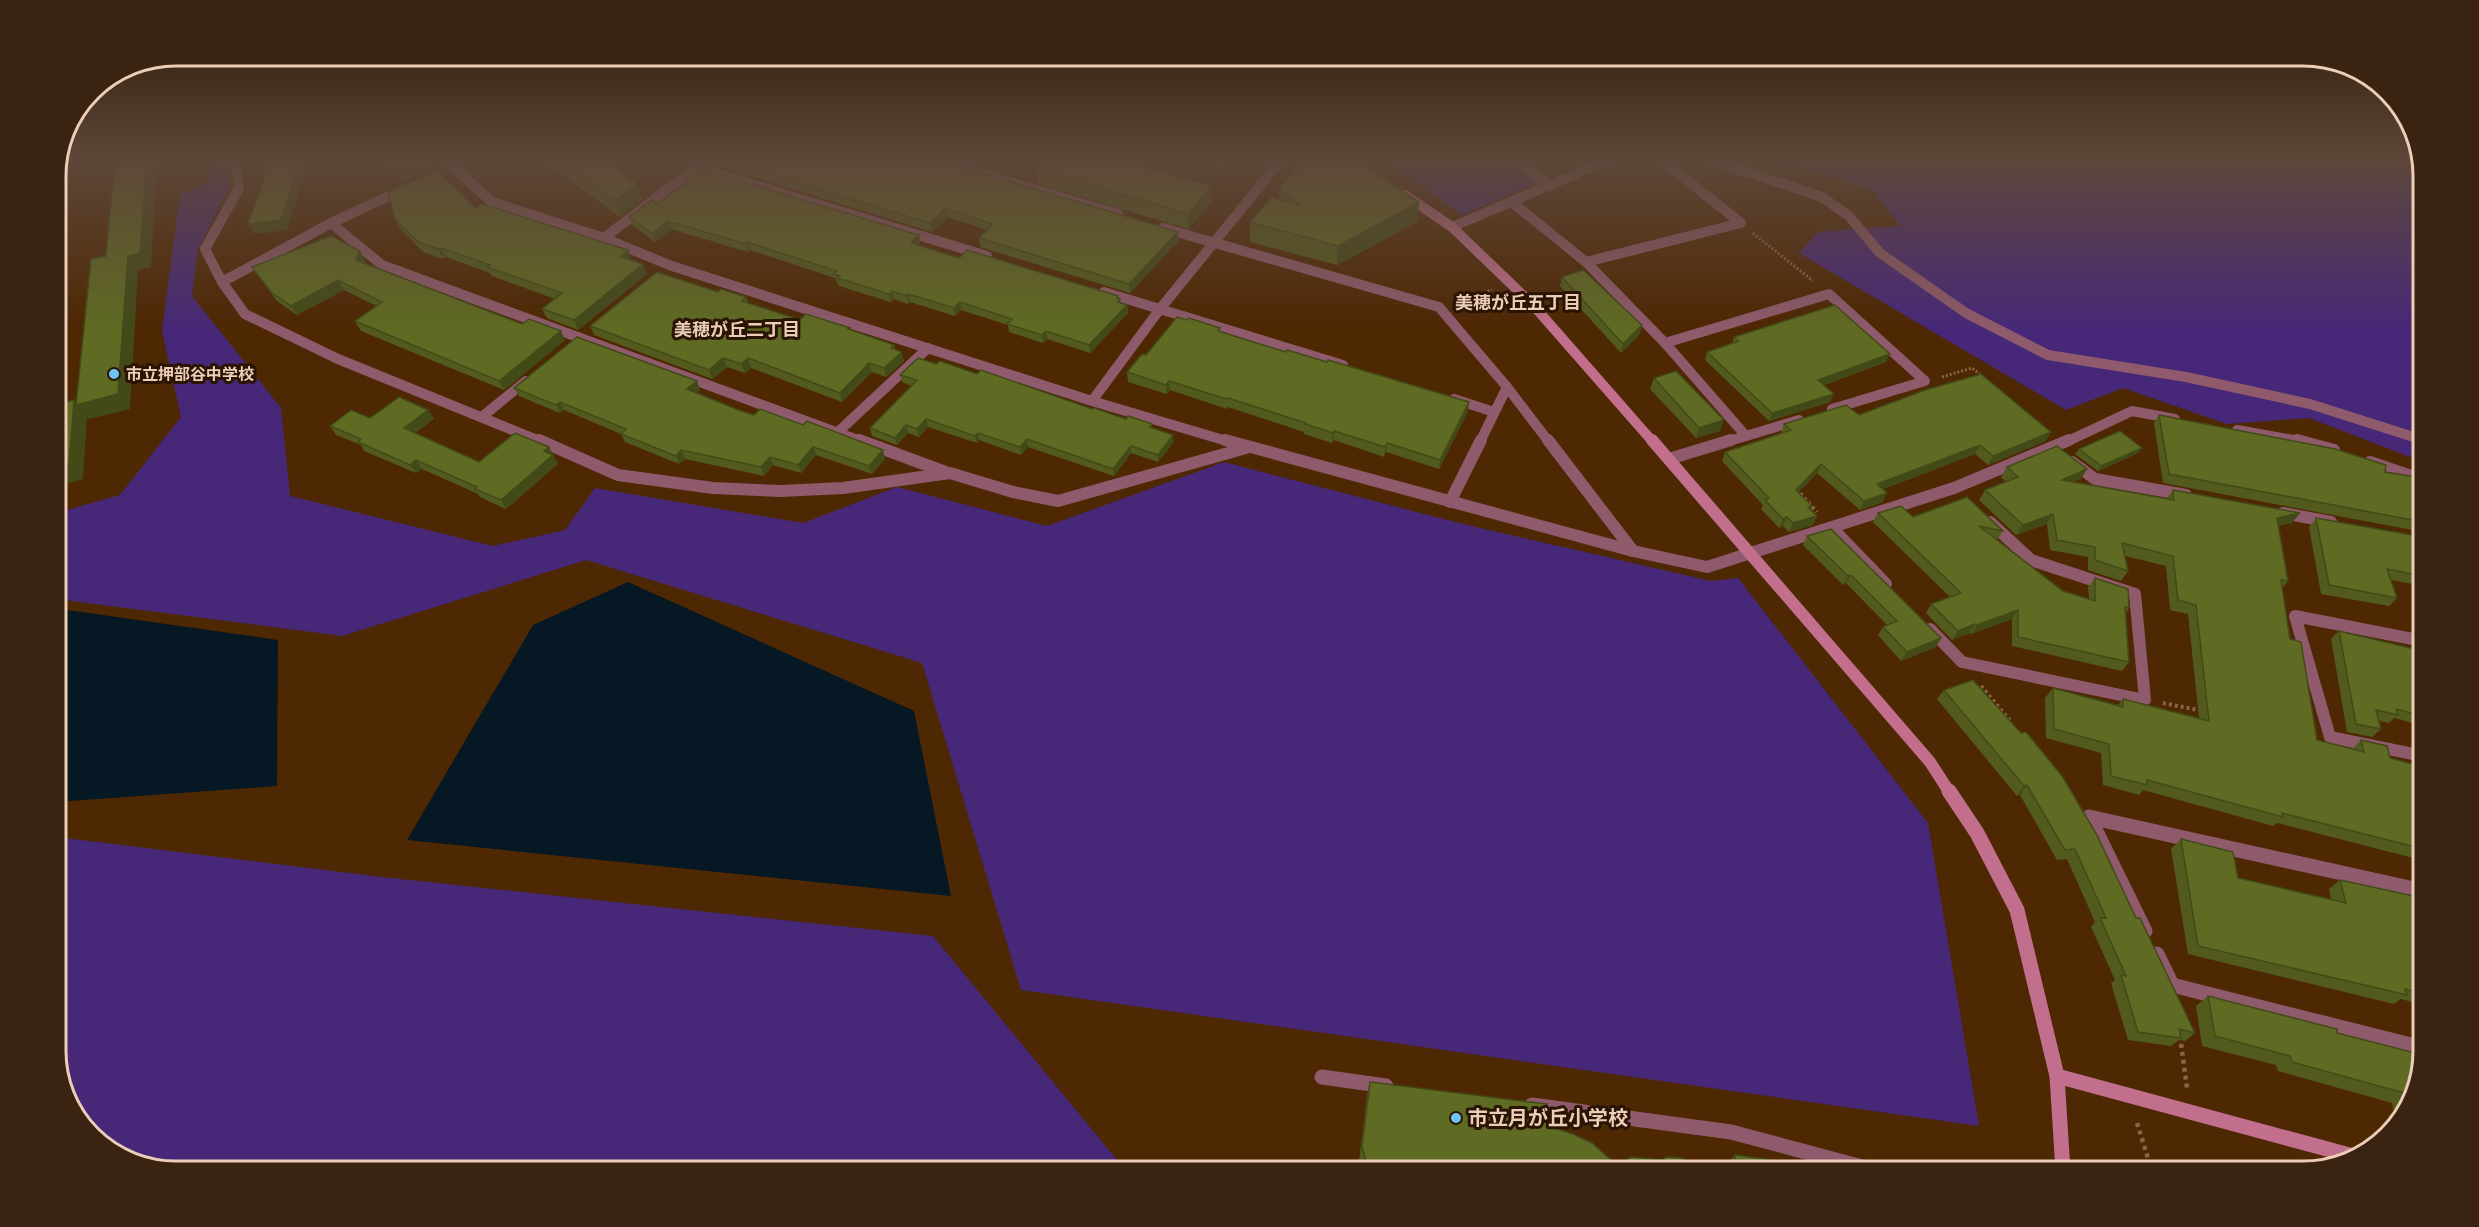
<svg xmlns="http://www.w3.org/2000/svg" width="2479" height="1227" viewBox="0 0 2479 1227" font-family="Raleway,'Noto Sans JP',sans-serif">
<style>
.green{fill:#472878}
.water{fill:#061823}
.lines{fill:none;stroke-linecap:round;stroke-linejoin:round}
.path-far2{stroke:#896546;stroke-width:3;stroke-dasharray:2 2;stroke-linecap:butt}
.path-far1{stroke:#896546;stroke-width:4;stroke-dasharray:3 3;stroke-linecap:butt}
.path{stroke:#896546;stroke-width:4.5;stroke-dasharray:4 4;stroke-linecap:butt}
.lane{stroke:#8e5a6c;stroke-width:15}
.street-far2{stroke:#8e5a6c;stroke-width:10}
.street-far1{stroke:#8e5a6c;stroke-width:12}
.street{stroke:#8e5a6c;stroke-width:15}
.secondary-far2{stroke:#c16f8d;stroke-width:10}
.secondary-far1{stroke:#c16f8d;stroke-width:12}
.secondary{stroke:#c16f8d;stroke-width:15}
.wall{fill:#525b1d}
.shaded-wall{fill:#424a18}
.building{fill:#5f6a22;stroke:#424a18;stroke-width:1.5}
.poi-dot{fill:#6fc2f4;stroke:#2a1403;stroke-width:2}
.labels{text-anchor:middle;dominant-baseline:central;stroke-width:6;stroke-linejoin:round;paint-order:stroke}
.poi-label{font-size:16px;font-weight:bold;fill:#eccdb7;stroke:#2a1403;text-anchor:start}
.neighbourhood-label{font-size:18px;font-weight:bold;fill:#eccdb7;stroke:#2a1403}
.near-poi-label{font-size:20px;font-weight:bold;fill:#eccdb7;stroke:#2a1403;text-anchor:start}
.rim{fill:none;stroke:#eccdb7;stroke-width:3}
</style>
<rect width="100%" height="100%" fill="#4e2703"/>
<g class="green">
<polygon points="212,158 225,158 230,186 198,249 192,296 281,408 290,496 493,546 565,530 595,488 803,523 897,487 1047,526 1224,462 1463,524 1711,581 1738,578 1928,823 1979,1126 1021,990 922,663 586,560 342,636 56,599 56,513 120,495 181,417 162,331 180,194 210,181"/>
<polygon points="1382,158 1505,158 1542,181 1462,215"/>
<polygon points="1764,158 2420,158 2423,168 2423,462 2309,418 2227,424 2123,388 2066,410 1799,253 1818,232 1900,226 1871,189"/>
<polygon points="56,837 382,877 933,936 1126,1171 176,1171 123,1159 76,1118 56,1060"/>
</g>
<g class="water">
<polygon points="628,582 914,711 951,896 407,840 533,625"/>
<polygon points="60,609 278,640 277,786 56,802 56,612"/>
</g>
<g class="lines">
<g class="path-far2">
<polyline points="1753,233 1813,281"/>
<polyline points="1457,301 1492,290"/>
<polyline points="1942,377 1972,368 1982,376"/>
</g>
<g class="path-far1">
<polyline points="1796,489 1817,512"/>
<polyline points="1981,686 2011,722"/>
<polyline points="2163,703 2203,711"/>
</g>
<g class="path">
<polyline points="2180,1036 2187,1088"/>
<polyline points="2137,1123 2152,1171"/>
</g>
<g class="lane">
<polyline points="1322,1077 1386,1086"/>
<polyline points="1532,1105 1731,1132 1877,1171"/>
</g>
<g class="street-far2">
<polyline points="234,158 239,188 205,249 222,282 245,314 338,359 542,442"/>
<polyline points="448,158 452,166 492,202 604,238 669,265 1092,401 1230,442"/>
<polyline points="930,158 1118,214"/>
<polyline points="1510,158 1551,186"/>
<polyline points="1659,158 1741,223 1586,262 1665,343 1746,436"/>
<polyline points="1705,158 1822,197 1849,216 1880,253 1966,313 2048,355 2186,377 2310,404 2423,440"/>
<polyline points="696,167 987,256"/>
<polyline points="1513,203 1586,262"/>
<polyline points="331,223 382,265 863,442"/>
<polyline points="1452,227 1613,158"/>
<polyline points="1163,228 1439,307 1507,387 1549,442"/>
<polyline points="604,238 708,158"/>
<polyline points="222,282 331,223 402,190"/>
<polyline points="1104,292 1343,365"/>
<polyline points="1665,343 1829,294 1925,381 1832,409"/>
<polyline points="1454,399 1494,412"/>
<polyline points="1092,401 1160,309 1281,160 1285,158"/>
<polyline points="483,416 526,381"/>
<polyline points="2237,430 2305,442"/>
<polyline points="838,432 928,348"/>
<polyline points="1480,442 1507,387"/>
<polyline points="1726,442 1799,420"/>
<polyline points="2066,442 2132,411 2175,419"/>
</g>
<g class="street-far1">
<polyline points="539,440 618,475 713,488 781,491 843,488 950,473 1013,492 1058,501 1246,448"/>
<polyline points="859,440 948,473"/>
<polyline points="1225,440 1633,551 1707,567 1954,488 2069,440"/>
<polyline points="1548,440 1633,551"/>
<polyline points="2297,440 2334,450"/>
<polyline points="1669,459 1731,440"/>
<polyline points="2072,462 2095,479 2186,495"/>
<polyline points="2370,462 2423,480"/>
<polyline points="1450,502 1481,440"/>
<polyline points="2283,513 2331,522"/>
<polyline points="1832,528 1886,584"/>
<polyline points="1930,629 1962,662 2145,700 2135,594 2031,560 1990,522"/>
<polyline points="2423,641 2295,616 2330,737 2423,756"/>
</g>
<g class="street">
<polyline points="2145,931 2089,817 2423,891"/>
<polyline points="2157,954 2172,985 2423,1048"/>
</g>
<polyline class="secondary-far2" points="1405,195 1452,227 1533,305 1653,442"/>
<polyline class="secondary-far1" points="1652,440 1930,762 1950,793"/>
<g class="secondary">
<polyline points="1949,791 1977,833 2017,910 2057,1076 2063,1171"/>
<polyline points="2057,1076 2353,1156"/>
</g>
</g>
<g class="wall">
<polygon points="384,158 428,158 433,167 401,182"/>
<polygon points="540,158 600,158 643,199 620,217"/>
<polygon points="710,158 925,158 1178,232 1178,241 1130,293 980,247 979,238 987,230 948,217 932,232 711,164"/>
<polygon points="1208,158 1233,158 1217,165"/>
<polygon points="1037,169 1212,186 1212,201 1188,229 1039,184"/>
<polygon points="1279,189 1419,202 1417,222 1337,265 1250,242 1250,222 1279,199"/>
<polygon points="657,204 919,235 920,243 918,245 959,258 1118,296 1121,303 1127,305 1128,313 1090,353 1047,339 1043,343 1009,332 1008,325 961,310 955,316 910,302 908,304 894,299 891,302 839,286 835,278 750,250 748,252 671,229 655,242 632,225 629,217"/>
<polygon points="475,208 632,260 647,274 578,330 547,318 542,309 555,299 492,276 490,273 446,257 443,259 423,252 400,228 395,219"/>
<polygon points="365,261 364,263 565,340 504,390 361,331 355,321 377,306 344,290 297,315 277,301 252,267"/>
<polygon points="1562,277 1640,334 1621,353 1560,286"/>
<polygon points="718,292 746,297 748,303 800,320 850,328 850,330 894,345 895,349 904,361 886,377 872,372 842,402 751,368 745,373 727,367 712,379 594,335 590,326"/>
<polygon points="1220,331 1468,411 1439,469 1386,452 1384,457 1334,440 1332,443 1304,434 1304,432 1228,407 1227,409 1170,390 1167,394 1128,382 1127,372 1146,355"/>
<polygon points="1734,337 1886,362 1824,385 1830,402 1769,421 1705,360 1707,352 1732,344"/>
<polygon points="936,364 977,374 1092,409 1126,419 1152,424 1152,428 1173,435 1173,443 1158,462 1131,453 1114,476 1028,447 1021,455 979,440 977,443 928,427 919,437 908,433 897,445 872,436 870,428 911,386 902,382 900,375"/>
<polygon points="1654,378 1720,431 1696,438 1650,389"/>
<polygon points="514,388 700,390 696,393 741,411 885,459 872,474 816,455 801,473 773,465 764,476 685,459 679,464 625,442 621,434 564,410 560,413 519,396"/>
<polygon points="428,410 434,419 415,433 479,462 549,447 558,464 506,509 480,497 478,494 422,469 416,473 364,451 361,445 336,435 330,426 370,418"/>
<polygon points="1859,415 2046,441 1988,465 1975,454 1883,489 1883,502 1860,510 1817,473 1798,492 1812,506 1810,509 1813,525 1789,532 1783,526 1779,528 1761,509 1763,505 1722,461 1725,452 1781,433 1784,424"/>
<polygon points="2159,415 2385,472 2423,478 2423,532 2163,483 2154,423"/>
<polygon points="2079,449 2138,453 2098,471 2075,454"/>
<polygon points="2007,467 2081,479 2073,482 2166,499 2173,490 2292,523 2278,526 2288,581 2282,588 2290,639 2317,740 2352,749 2361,740 2390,758 2423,767 2423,854 2417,859 2277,823 2273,826 2143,790 2139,795 2103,785 2101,753 2046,738 2045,698 2053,688 2118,705 2123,699 2199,718 2188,614 2170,610 2166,566 2125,556 2128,571 2121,581 2088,570 2088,557 2050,550 2047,524 2016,535 1979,500 1985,490 2006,482 2001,477"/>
<polygon points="1967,497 2003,531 1997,540 1996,540 2063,591 2089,599 2088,587 2095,578 2129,608 2126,613 2129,662 2122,671 2012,646 2012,619 1971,634 1970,633 1952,640 1926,613 1931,604 1950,597 1873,522 1878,513 1913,517"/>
<polygon points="2316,518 2423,537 2423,586 2391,580 2397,598 2389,606 2321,594 2309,527"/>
<polygon points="1807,536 1936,647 1901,661 1878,635 1883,627 1887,625 1846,583 1843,585 1803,545"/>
<polygon points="2339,631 2423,651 2423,726 2394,718 2389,723 2379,721 2381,729 2372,737 2347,732 2331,639"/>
<polygon points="1973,680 2136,918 2195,1033 2185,1041 2179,1040 2171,1046 2128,1040 2111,983 2115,980 2091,927 2095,922 2067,859 2057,860 2020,795 2017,796 1937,699 1944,690"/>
<polygon points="2181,839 2238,878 2331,900 2329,889 2340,880 2423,898 2423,1005 2401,999 2394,1004 2188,954 2171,849"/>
<polygon points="2208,996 2337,1033 2423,1055 2411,1104 2401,1116 2394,1114 2392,1103 2278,1071 2276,1065 2202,1046 2196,1006"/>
<polygon points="1370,1082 1548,1126 1618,1166 1701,1172 1362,1172 1359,1161 1367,1096"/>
<polygon points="1735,1155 1859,1172 1724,1172 1724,1168"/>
</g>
<g class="shaded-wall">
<polygon points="147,158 182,158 157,163 151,267 138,270 130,409 89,419 87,417 83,479 56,487 56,468 74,400 78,404 128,256"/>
<polygon points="300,158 305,158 306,170 287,230 255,234 248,224"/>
<polygon points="412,158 428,158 433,167 401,182 393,167"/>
<polygon points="1217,158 1233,158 1217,165"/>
<polygon points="637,184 643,199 620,217 614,201"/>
<polygon points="1212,186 1212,201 1188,229 1188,214"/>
<polygon points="1419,202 1417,222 1337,265 1338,246"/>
<polygon points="946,208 948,217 932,232 930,223"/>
<polygon points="56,220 62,228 56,240"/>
<polygon points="668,221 671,229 655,242 652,234"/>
<polygon points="1178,232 1178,241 1130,293 1129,284"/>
<polygon points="919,235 920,243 912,251 911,243"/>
<polygon points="747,242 750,250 748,252 746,244"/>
<polygon points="441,248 446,257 443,259 438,249"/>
<polygon points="628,250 632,260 624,266 621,257"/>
<polygon points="360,251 365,261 362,269 356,260"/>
<polygon points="643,264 647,274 578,330 574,320"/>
<polygon points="338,280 344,290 297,315 291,306"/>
<polygon points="892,291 894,299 891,302 889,294"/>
<polygon points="908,294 910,302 908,304 907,296"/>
<polygon points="960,302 961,310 955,316 954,308"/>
<polygon points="1127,305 1128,313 1090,353 1089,345"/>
<polygon points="1642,325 1640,334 1621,353 1623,344"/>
<polygon points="561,331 565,340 504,390 499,381"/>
<polygon points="1046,331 1047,339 1043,343 1042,335"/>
<polygon points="902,352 904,361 886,377 884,368"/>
<polygon points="1890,354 1886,362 1815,388 1818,380"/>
<polygon points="723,358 727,367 712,379 709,370"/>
<polygon points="748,358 751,368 745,373 741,364"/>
<polygon points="869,363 872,372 842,402 840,393"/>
<polygon points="697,381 700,390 690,398 687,389"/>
<polygon points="1169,381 1170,390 1167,394 1166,385"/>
<polygon points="1834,394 1830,402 1769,421 1772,413"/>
<polygon points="560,402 564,410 560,413 556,405"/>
<polygon points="1469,402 1468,411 1439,469 1440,460"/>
<polygon points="428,410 434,419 409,437 404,428"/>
<polygon points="926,419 928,427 919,437 917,429"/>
<polygon points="1724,420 1720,431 1696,438 1699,428"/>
<polygon points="906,425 908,433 897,445 895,438"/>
<polygon points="1334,431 1334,440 1332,443 1333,433"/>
<polygon points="2051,432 2046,441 1988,465 1993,456"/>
<polygon points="978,433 979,440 977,443 975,436"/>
<polygon points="1173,435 1173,443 1158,462 1158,455"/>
<polygon points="1027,439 1028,447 1021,455 1020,447"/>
<polygon points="1387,443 1386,452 1384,457 1385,447"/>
<polygon points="1980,445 1975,454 1873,493 1877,484"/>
<polygon points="1131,446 1131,453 1114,476 1113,469"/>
<polygon points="549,447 558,464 506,509 501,500 544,451"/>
<polygon points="813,447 816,455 801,473 798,465"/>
<polygon points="2142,448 2138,453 2098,471 2101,466"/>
<polygon points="681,450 685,459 679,464 676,456"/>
<polygon points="883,450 885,459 872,474 869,466"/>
<polygon points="770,457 773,465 764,476 761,467"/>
<polygon points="416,460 422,469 416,473 410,465"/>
<polygon points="1821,464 1817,473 1792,499 1796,490"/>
<polygon points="2087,469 2081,479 2056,490 2062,480"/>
<polygon points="1887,493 1883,502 1860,510 1864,501"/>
<polygon points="2300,513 2292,523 2268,528 2277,518"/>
<polygon points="2053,514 2047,524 2016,535 2023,525"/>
<polygon points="1817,516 1813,525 1789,532 1793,523"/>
<polygon points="1787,517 1783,526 1779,528 1783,519"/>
<polygon points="1851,575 1846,583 1843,585 1848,576"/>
<polygon points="2018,610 2012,619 1971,634 1977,625"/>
<polygon points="1975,624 1970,633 1952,640 1958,631"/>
<polygon points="1941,638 1936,647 1901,661 1907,652"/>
<polygon points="2027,785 2020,795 2017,796 2024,786"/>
</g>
<g class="building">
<polygon points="122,158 147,158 140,253 128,256 118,394 76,405 91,259 106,256 114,170 120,169"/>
<polygon points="264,158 300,158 300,160 281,220 248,224 265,176"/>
<polygon points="387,158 412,158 393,167"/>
<polygon points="554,158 600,158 637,184 614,201"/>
<polygon points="717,158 925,158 960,169 962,167 1178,232 1129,284 979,238 993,224 946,208 930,223"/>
<polygon points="1047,158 1111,158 1212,186 1188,214 1037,169"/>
<polygon points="1307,158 1353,158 1419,202 1338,246 1250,222 1272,197 1302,206 1279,189"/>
<polygon points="437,170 475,208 482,204 628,250 621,257 643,264 574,320 542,309 562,293 487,267 490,265 441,248 438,249 418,242 395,219 388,192"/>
<polygon points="703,170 919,235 911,243 959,258 967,250 1118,296 1117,298 1120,299 1118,302 1127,305 1089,345 1046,331 1042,335 1007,324 1012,319 960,302 954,308 908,294 907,296 892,291 889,294 837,278 840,276 834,274 837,271 747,242 746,244 668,221 652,234 629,217 652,200 657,204"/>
<polygon points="331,236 360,251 356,260 522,324 529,319 561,331 499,381 355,321 382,302 338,280 291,306 271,292 252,267"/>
<polygon points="1583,270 1642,325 1623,344 1562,277"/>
<polygon points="657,272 718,292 721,289 746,297 742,301 800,320 806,314 850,328 848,329 894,345 891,348 902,352 884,368 869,363 840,393 748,358 741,364 723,358 709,370 590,326"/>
<polygon points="1835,305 1890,354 1818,380 1834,394 1772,413 1707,352 1739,341 1734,337"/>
<polygon points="1177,317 1187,320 1189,318 1220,328 1218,331 1286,352 1287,350 1327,362 1328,360 1469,402 1440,460 1387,443 1385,447 1334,431 1333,433 1305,424 1306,423 1228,398 1226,399 1169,381 1166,385 1127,372 1142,354 1146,355"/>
<polygon points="577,337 697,381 687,389 741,411 754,415 760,409 803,425 807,421 883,450 869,466 813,447 798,465 770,457 761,467 681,450 676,456 621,434 626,429 560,402 556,405 514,388"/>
<polygon points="918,358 936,364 940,361 977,374 981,370 1092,409 1094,408 1126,419 1128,416 1152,424 1150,427 1173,435 1158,455 1131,446 1113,469 1027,439 1020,447 978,433 975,436 926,419 917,429 906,425 895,438 870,428 917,380 900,375"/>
<polygon points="1676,371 1724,420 1699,428 1654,378"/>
<polygon points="1981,374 2051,432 1993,456 1980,445 1877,484 1887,493 1864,501 1821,464 1796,490 1812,506 1808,507 1817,516 1793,523 1787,517 1783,519 1765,500 1769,498 1725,452 1791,430 1784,424 1846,405 1859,415 1925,390"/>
<polygon points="399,397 428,410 404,428 479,462 515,433 549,447 544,451 553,455 501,500 475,489 477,487 416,460 410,465 358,442 361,439 330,426 351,410 370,418"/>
<polygon points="74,400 69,464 56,468 56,405"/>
<polygon points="2159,415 2335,449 2386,465 2385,472 2423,478 2423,522 2169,474"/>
<polygon points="2120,431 2142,448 2101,466 2079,449"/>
<polygon points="2057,446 2087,469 2062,480 2174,500 2173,490 2300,513 2277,518 2288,581 2281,580 2290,639 2301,642 2317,740 2364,752 2361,740 2387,746 2390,758 2423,767 2423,849 2282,813 2283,817 2147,780 2147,785 2111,776 2109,744 2054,729 2053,688 2123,707 2123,699 2209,721 2196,605 2178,600 2173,556 2122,543 2128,571 2095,560 2095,547 2057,540 2053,514 2023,525 1985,490 2018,477 2007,467"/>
<polygon points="1967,497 2003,531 1979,526 2063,591 2095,601 2095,578 2128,589 2129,608 2125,607 2129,662 2018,637 2018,610 1977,625 1975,624 1958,631 1931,604 1961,593 1878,513 1901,506 1913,517"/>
<polygon points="2316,518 2423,537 2423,576 2387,569 2397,598 2329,585"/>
<polygon points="1831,529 1941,638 1907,652 1883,627 1897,621 1851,575 1848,576 1807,536"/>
<polygon points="2339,631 2423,651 2423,716 2396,709 2398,715 2376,710 2381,729 2356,724"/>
<polygon points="1973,680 2021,733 2026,732 2062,776 2097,835 2136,918 2140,918 2195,1033 2179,1029 2181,1038 2138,1032 2121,975 2126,976 2100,918 2106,918 2075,849 2065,850 2027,785 2024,786 1944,690"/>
<polygon points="2181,839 2233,852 2238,878 2346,903 2340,880 2423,898 2423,994 2405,989 2407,995 2198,946"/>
<polygon points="2208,996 2337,1029 2337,1033 2423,1055 2411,1104 2410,1105 2408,1094 2292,1062 2290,1056 2215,1036"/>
<polygon points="1370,1082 1547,1104 1548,1126 1573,1134 1592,1143 1618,1166 1631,1157 1663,1160 1666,1157 1681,1158 1693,1163 1701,1172 1369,1172 1362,1147"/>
<polygon points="1735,1155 1859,1172 1736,1172"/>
</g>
<linearGradient id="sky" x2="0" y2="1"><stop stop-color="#2b1502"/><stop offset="0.48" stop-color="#5d4739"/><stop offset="1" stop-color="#5d4739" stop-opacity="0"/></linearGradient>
<rect width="2479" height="330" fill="url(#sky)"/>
<g class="poi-dot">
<circle cx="114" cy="374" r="6"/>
<circle cx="1456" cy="1118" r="6"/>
</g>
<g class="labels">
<g class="poi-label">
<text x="126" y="374">市立押部谷中学校</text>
</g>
<g class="neighbourhood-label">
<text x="1518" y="302">美穂が丘五丁目</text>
<text x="737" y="329">美穂が丘二丁目</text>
</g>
<g class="near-poi-label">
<text x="1468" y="1118">市立月が丘小学校</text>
</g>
</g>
<path d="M0 0H2479V1227H0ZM176 66H2303A110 110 0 0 1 2413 176V1051A110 110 0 0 1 2303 1161H176A110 110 0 0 1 66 1051V176A110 110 0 0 1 176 66Z" fill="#3a2311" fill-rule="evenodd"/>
<path class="rim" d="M176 66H2303A110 110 0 0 1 2413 176V1051A110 110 0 0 1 2303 1161H176A110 110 0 0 1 66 1051V176A110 110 0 0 1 176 66Z"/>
</svg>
